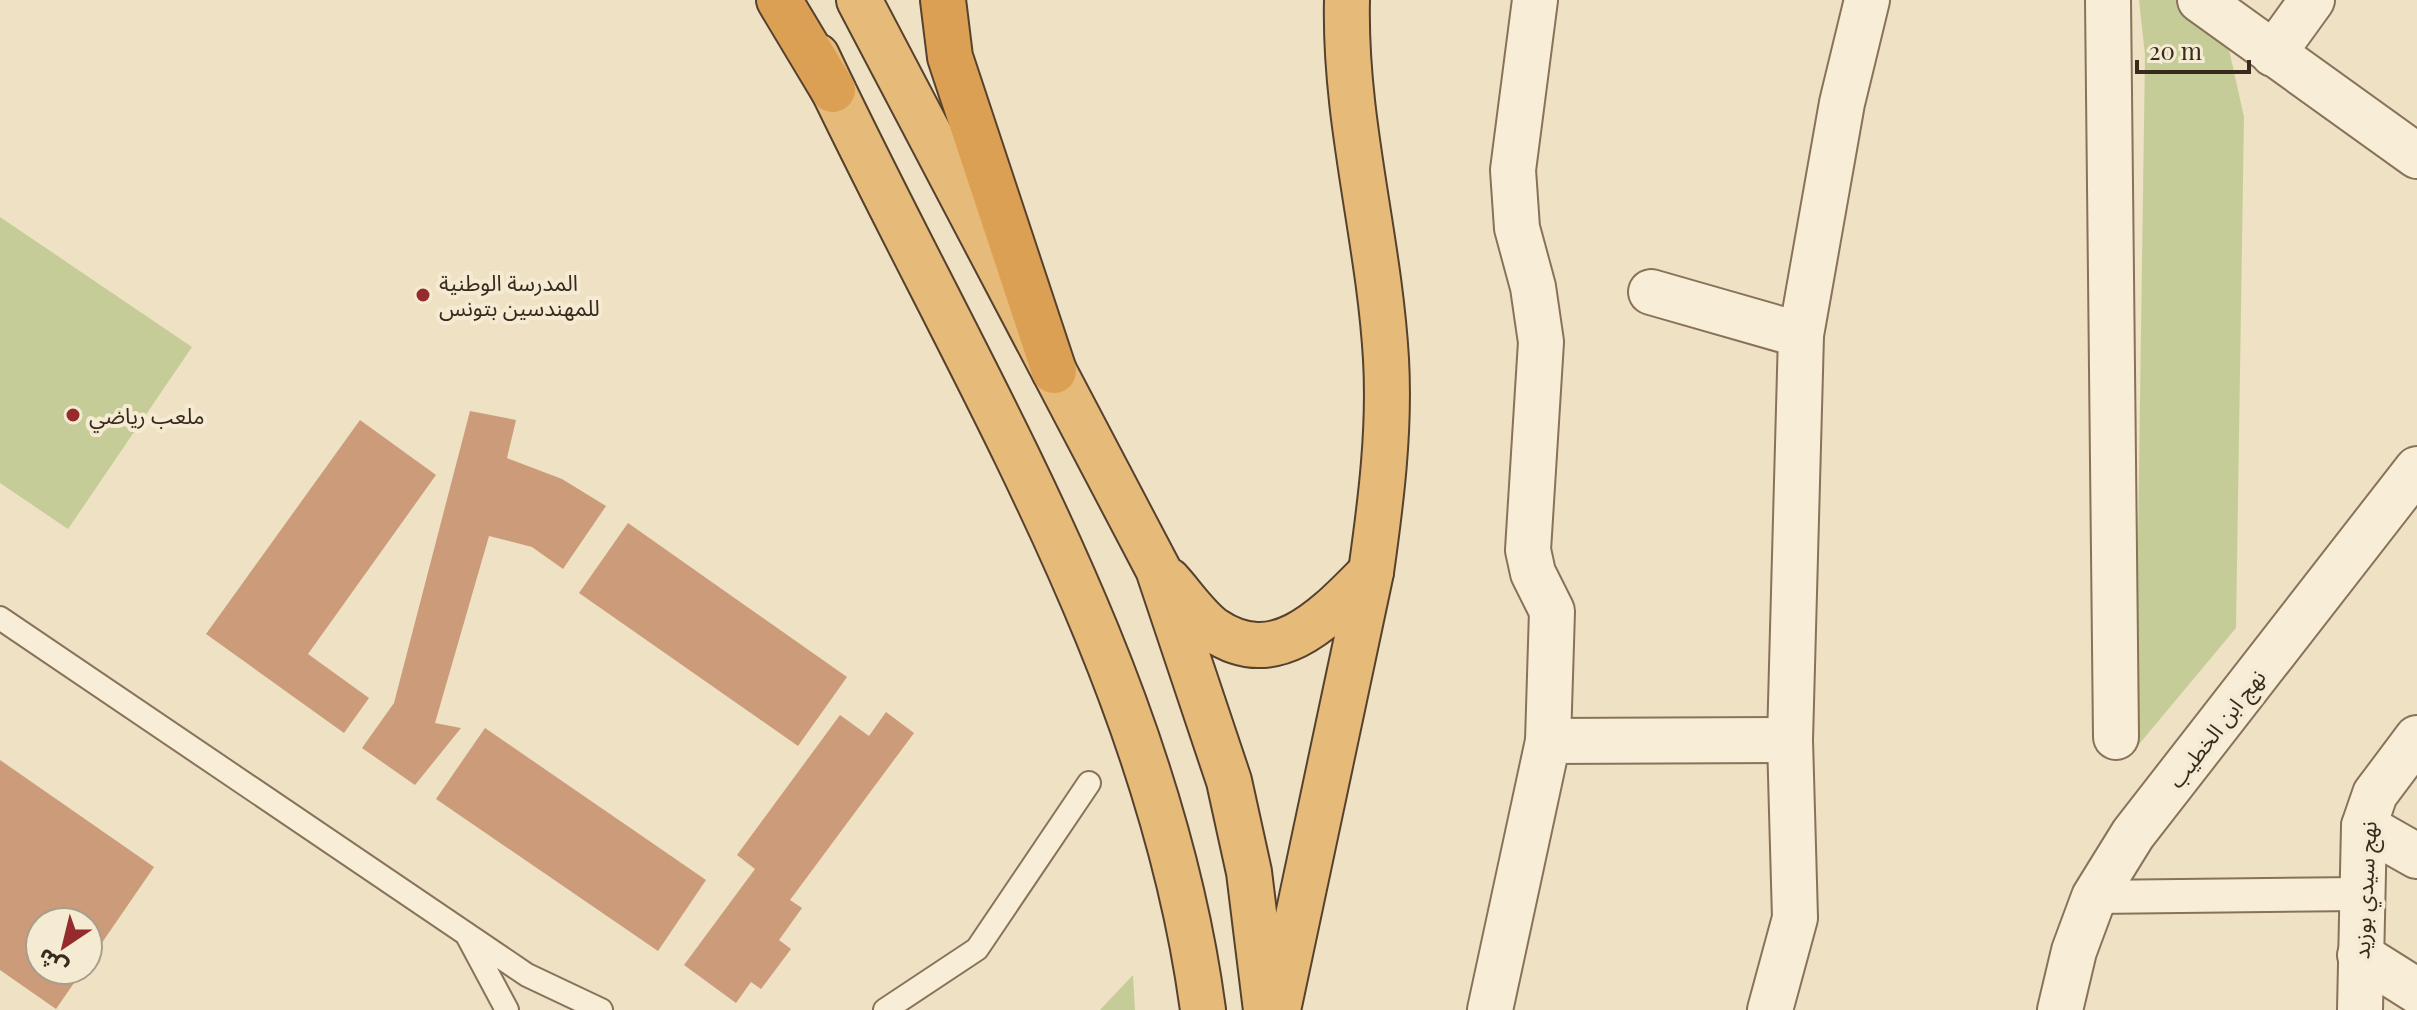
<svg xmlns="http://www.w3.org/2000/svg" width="2417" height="1010" viewBox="0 0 2417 1010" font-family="'Playfair Display','Noto Sans Arabic',serif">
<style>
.green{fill:#c6cc98}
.building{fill:#cb9b7a}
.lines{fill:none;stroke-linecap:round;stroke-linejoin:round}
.service-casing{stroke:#88725a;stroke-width:26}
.pedestrian-casing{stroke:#88725a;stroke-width:36}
.minor-casing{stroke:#88725a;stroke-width:48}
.tertiary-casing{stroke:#88725a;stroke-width:48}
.trunk-casing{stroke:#56412f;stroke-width:48}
.motorway-casing{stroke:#56412f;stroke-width:48}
.service{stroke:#f8eed7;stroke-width:22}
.pedestrian{stroke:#f8eed7;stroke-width:32}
.minor{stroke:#f8eed7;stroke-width:44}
.tertiary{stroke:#f8eed7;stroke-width:44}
.trunk{stroke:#e6ba78;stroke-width:44}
.motorway{stroke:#dca055;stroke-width:44}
.poi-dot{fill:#962b2d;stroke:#f5ebd3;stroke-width:3}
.labels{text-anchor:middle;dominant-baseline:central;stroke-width:8;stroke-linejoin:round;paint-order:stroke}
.poi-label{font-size:22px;fill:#382b1e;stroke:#f5ebd3;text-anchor:start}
.street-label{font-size:22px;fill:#382b1e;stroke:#f5ebd3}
</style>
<rect width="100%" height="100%" fill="#eee1c4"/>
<g class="green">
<polygon points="2139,0 2218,0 2244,117 2236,628 2135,749 2145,55"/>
<polygon points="0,217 192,347 68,529 0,483"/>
<polygon points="1133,975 1135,1010 1100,1010"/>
</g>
<g class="building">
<polygon points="470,411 516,420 507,458 562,479 606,506 563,569 532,547 489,536 435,723 461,728 415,785 362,748 394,703"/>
<polygon points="360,420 436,475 308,654 369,698 344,733 206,634"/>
<polygon points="628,523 847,677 798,746 579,593"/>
<polygon points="886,712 914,733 790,900 802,908 779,940 791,949 761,989 751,982 736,1003 684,965 755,869 737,855 840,715 869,736"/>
<polygon points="485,728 706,880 658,951 436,799"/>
<polygon points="0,760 154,867 88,963 88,922 40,922 40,970 83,970 56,1009 0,970"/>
</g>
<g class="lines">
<defs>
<g id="service">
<polyline points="0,618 527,975 601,1010"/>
<polyline points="468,937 507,1010"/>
<polyline points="885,1010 977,949 1089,783"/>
</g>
<polyline id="pedestrian" points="2094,897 2360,894"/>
<g id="minor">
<polyline points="1535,0 1513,170 1517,228 1533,287 1541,342 1528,550 1533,573 1552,611 1548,741"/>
<polyline points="2108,0 2116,737"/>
<polyline points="2273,54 2312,0"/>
<polyline points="1651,292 1801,335"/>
<polyline points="2364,826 2417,856"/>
<polyline points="2360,955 2417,991"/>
<polyline points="1490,1010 1548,741 1790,740"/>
<polyline points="1770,1010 1795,918 1790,740 1801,335 1842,103 1867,0"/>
<polyline points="2360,1010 2364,826 2375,794 2417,738"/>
</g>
<g id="tertiary">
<polyline points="2200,0 2417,156"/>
<polyline points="2060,1010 2074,951 2094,897 2133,834 2417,469"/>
</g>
<g id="trunk">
<polyline points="859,0 1158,569 1229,781 1249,872 1266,1010"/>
<path d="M1347 0C1344 121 1379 238 1386 359 1390 430 1381 501 1371 572"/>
<path d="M817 56C962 365 1157 665 1203 1010"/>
<path d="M1168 580C1182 595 1197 618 1214 630 1278 673 1329 614 1371 572L1278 1010"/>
</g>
<g id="motorway">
<polyline points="779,0 833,90"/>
<polyline points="943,0 950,57 1054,371"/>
</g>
</defs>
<use href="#service" class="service-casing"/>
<use href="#pedestrian" class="pedestrian-casing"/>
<use href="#minor" class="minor-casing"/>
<use href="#tertiary" class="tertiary-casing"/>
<use href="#trunk" class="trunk-casing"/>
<use href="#motorway" class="motorway-casing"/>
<use href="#service" class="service"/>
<use href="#pedestrian" class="pedestrian"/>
<use href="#minor" class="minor"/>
<use href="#tertiary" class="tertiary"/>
<use href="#trunk" class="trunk"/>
<use href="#motorway" class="motorway"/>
</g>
<g class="poi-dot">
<circle cx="423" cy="295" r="8"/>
<circle cx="73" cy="415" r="8"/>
</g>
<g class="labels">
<g class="poi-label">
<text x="439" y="282">المدرسة الوطنية<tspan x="439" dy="25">للمهندسين بتونس</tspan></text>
<text x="89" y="415">ملعب رياضي</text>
</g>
<g class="street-label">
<text transform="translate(2216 728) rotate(-52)">نهج ابن الخطيب</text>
<text transform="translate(2364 890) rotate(-87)">نهج سيدي بوزيد</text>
</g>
</g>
<g transform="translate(64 946) rotate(215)"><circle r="38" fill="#f5ebd3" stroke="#a99e8b" stroke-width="2"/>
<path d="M0-6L14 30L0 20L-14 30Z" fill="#962b2d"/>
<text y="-12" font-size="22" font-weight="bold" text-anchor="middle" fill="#382b1e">ش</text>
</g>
<path d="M2137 60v12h112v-12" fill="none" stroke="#382b1e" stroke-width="4"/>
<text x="2149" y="60" font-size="24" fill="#382b1e" stroke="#f5ebd3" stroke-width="6" paint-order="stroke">20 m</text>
</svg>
